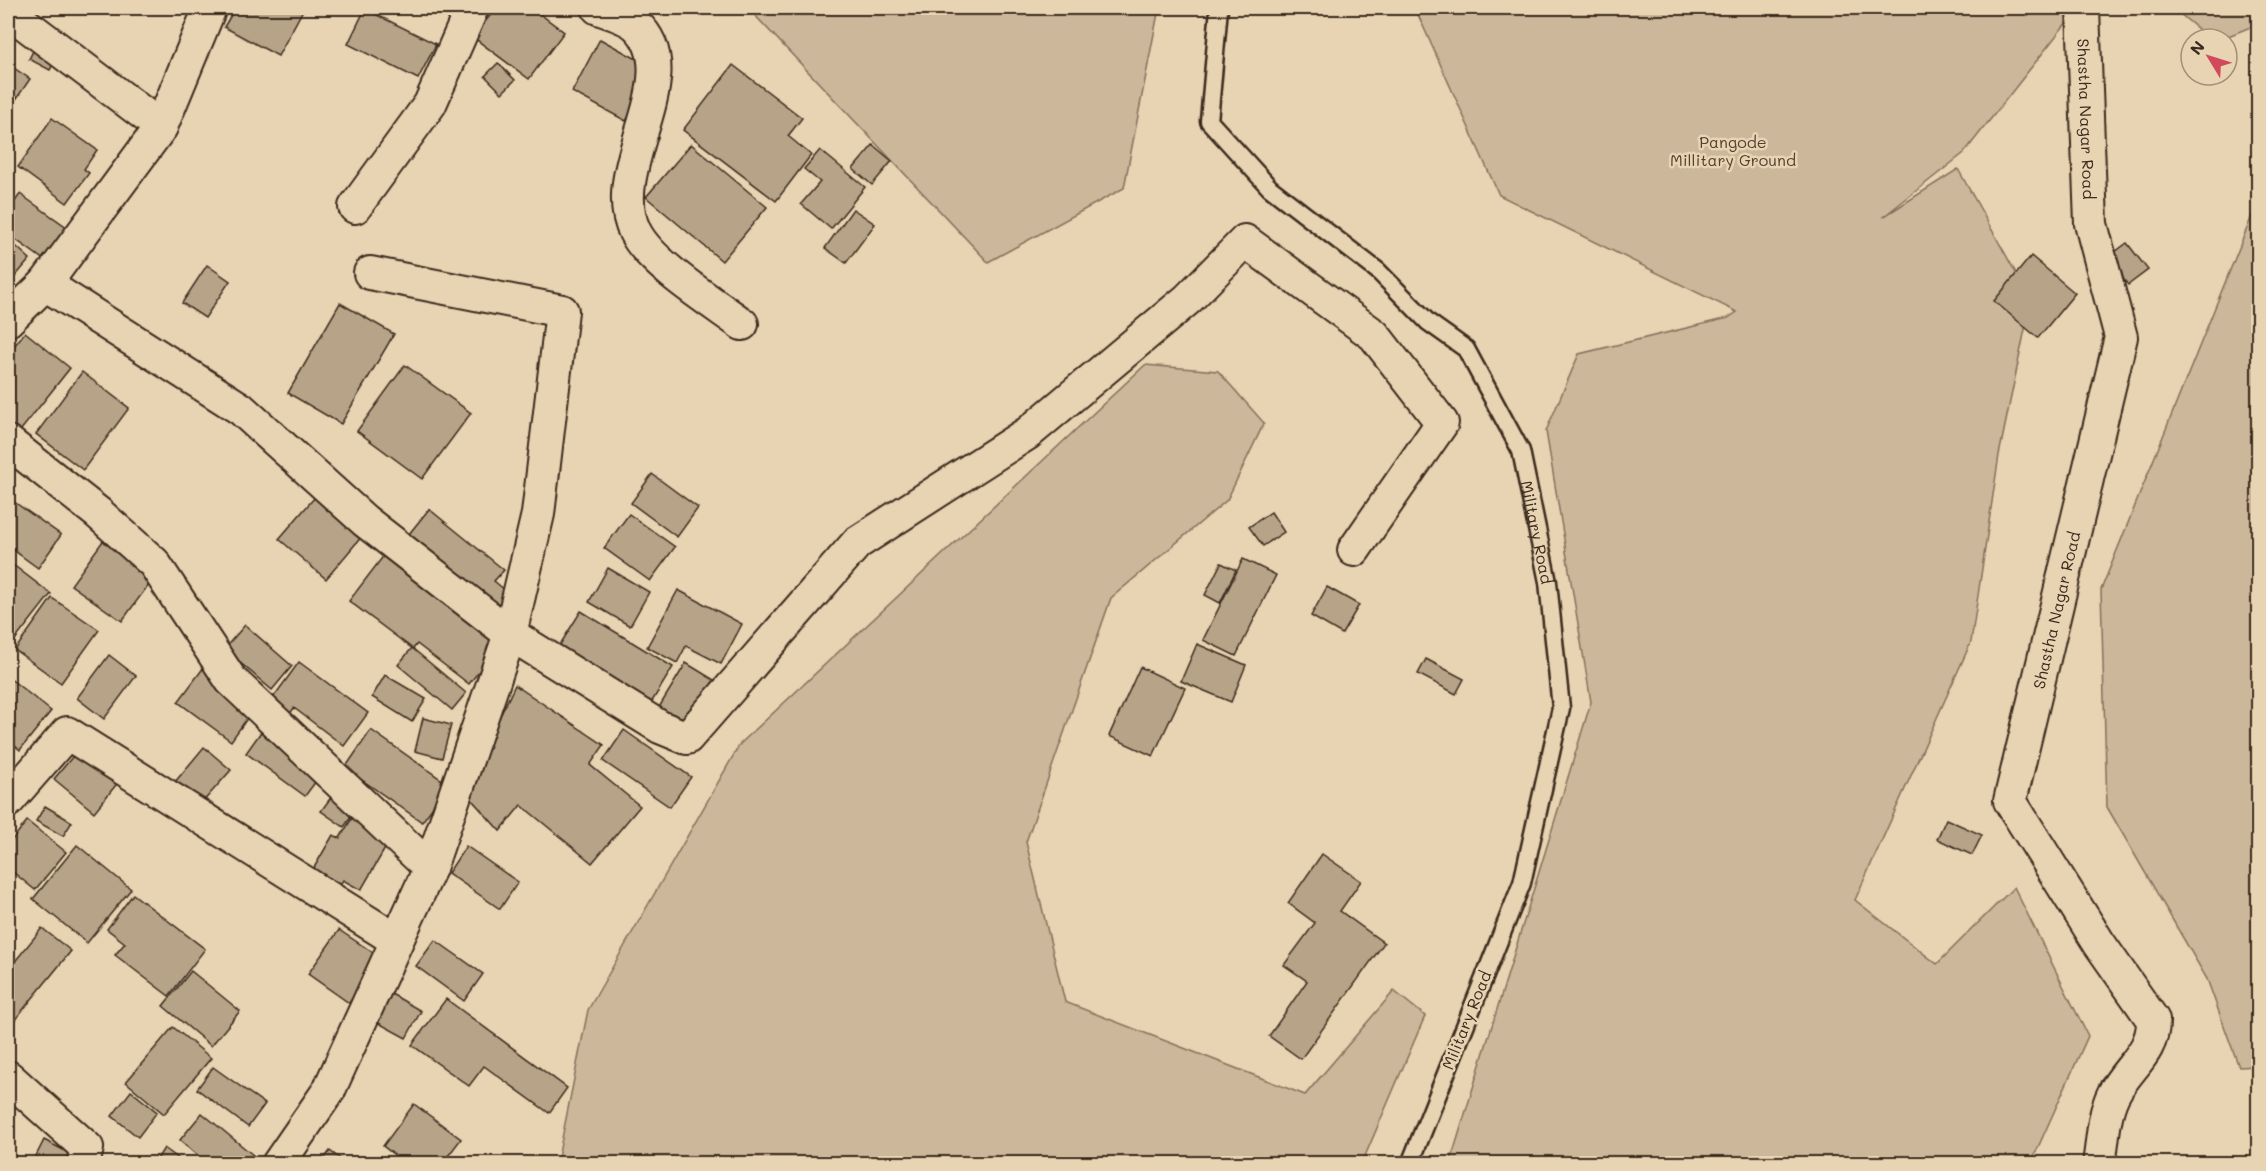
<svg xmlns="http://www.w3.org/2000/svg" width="2266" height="1171" viewBox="0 0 2266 1171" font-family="Mali,sans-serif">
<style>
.green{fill:#ccb79a;stroke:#84705c;stroke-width:1.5}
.building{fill:#b7a488;stroke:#3b2a1e;stroke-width:1.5}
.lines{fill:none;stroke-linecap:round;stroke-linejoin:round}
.lane-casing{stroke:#3b2a1e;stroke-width:21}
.street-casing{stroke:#3b2a1e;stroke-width:36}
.lane{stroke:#e8d3b2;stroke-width:16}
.street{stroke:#e8d3b2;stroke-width:32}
.labels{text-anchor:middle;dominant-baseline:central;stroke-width:5;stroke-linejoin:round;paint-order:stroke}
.street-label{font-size:16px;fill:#3b2a1e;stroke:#e8d3b2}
.park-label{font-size:16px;fill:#513f31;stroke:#e8d3b2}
</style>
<rect width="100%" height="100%" fill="#e8d3b2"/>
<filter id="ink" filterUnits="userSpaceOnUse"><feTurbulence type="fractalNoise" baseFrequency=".0167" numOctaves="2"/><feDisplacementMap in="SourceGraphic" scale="12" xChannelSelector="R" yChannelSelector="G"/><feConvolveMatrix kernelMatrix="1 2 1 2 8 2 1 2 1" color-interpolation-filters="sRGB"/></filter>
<g filter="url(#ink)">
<g class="green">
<polygon points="748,8 1159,8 1124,188 988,262"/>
<polygon points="1415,8 2078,8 1964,153 1883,217 1958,169 2031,300 1999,455 1971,642 1855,900 1937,964 2014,887 2088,1036 2031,1163 1450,1163 1591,702 1546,431 1579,354 1728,318 1737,312 1499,195"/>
<polygon points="2173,8 2258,8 2258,24 2221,39 2210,39"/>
<polygon points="2258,201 2258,1066 2239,1067 2207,979 2107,807 2101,590"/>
<polygon points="1145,365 1218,371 1264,423 1227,500 1111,598 1026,842 1065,1002 1305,1095 1394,991 1425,1016 1362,1163 557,1163 588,1010 740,744"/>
</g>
<g class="building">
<polygon points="235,8 304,8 278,56 224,27"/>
<polygon points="496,8 532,8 564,32 529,79 473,37"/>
<polygon points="365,9 436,44 418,79 348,44"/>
<polygon points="39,39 60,50 50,70 29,59"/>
<polygon points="600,39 655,69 626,121 572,92"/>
<polygon points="498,63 515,80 502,93 485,76"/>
<polygon points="8,64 30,79 8,111"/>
<polygon points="733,65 802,118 788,136 811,155 776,201 683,130"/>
<polygon points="52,118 97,150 84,169 89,173 67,203 18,167"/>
<polygon points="691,144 767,207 722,261 646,197"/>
<polygon points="873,145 892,161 872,185 853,169"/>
<polygon points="820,150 865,187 831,229 801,204 820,182 804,169"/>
<polygon points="20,194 68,228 44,260 8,234 8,212"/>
<polygon points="853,209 875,224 846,263 825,248"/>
<polygon points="8,239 30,259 8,285"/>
<polygon points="2127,243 2148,270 2128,285 2107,258"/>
<polygon points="2031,256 2075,293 2038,338 1994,301"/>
<polygon points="207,265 230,281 205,318 182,303"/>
<polygon points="340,303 394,334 341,424 288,393"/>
<polygon points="25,332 70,368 17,435 8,427 8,354"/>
<polygon points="405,365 471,413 422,479 357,431"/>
<polygon points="82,372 129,408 83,470 36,434"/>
<polygon points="652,474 698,508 677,537 631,503"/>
<polygon points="321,490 368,529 326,579 279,539"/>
<polygon points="10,499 61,535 38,568 8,546 8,503"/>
<polygon points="429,509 504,570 494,581 511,595 501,608 409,534"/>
<polygon points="1271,512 1284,532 1263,546 1249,527"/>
<polygon points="629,514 675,547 650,581 604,548"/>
<polygon points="113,527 164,564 122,621 71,585"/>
<polygon points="388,550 504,639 469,684 417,644 413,649 349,601"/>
<polygon points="1243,559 1276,575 1236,656 1203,640"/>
<polygon points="8,561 51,594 11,645 8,643"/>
<polygon points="1221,563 1236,570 1220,603 1205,595"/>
<polygon points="608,568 649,592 630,626 589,602"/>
<polygon points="1327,587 1359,605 1342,634 1311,616"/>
<polygon points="678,590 742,624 721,664 686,646 677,663 647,647"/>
<polygon points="52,598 99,630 61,683 15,650"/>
<polygon points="581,611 673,667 648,708 556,651"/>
<polygon points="245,625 292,666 272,690 224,649"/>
<polygon points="1197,644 1246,665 1231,702 1181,681"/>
<polygon points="412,648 466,693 452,710 398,665"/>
<polygon points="109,655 136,676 104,719 77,698"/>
<polygon points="1426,659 1464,679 1456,694 1418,674"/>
<polygon points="299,662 368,713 344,746 294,708 286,719 267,706"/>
<polygon points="686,663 714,680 687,726 658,709"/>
<polygon points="204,667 256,706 231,741 178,702"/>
<polygon points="1140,667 1185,688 1153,756 1109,736"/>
<polygon points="385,675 426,699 412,722 372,697"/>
<polygon points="8,677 51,711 20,750 8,740"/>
<polygon points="515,685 604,745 590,765 640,806 592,863 521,805 500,831 464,791"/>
<polygon points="423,718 451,725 442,758 415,751"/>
<polygon points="268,722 328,765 305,796 246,753"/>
<polygon points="371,730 449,785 422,822 345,768"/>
<polygon points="624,730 691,777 670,807 603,761"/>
<polygon points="93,732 133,764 94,812 54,779"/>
<polygon points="204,747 231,770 201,804 175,782"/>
<polygon points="337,789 360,804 344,827 321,811"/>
<polygon points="45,806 72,822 63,836 36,821"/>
<polygon points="352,818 390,840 361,890 343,880 335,894 308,878 333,835 340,838"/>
<polygon points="1946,819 1982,835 1972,855 1937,839"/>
<polygon points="27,821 66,852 35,890 8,868 8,845"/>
<polygon points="77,845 131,889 87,943 33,899"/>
<polygon points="466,846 518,882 500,909 448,873"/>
<polygon points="1322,854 1361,881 1340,911 1384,943 1301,1059 1269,1036 1307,981 1284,965 1315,923 1288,903"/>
<polygon points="133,894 205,949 169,996 115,955 125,943 107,929"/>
<polygon points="42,928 71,951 9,1027 8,970"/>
<polygon points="339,930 381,958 349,1003 308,974"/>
<polygon points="435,940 483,974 464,1001 416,966"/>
<polygon points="191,971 240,1011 211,1046 163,1006"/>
<polygon points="388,992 421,1011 406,1038 373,1020"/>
<polygon points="446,999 567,1088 549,1113 484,1066 469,1086 412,1045"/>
<polygon points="173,1027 211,1058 164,1114 126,1082"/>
<polygon points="213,1067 265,1104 248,1127 197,1089"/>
<polygon points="131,1091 157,1112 138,1137 112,1116"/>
<polygon points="414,1104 461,1139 442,1164 406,1164 383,1146"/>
<polygon points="202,1113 253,1155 246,1164 208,1164 180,1140"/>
<polygon points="44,1140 79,1158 76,1164 32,1164"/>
<polygon points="164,1148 186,1164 154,1164"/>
<polygon points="330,1151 347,1164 320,1164"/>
</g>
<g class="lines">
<defs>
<g id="lane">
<path id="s1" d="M1219 8 1209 121 1270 188 1378 271 1428 322 1466 349 1521 451 1548 582 1561 708 1522 883 1410 1164"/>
</g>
<g id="street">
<path d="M598 8C609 12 626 17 635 24 692 74 603 168 635 232 651 264 712 302 742 324"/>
<path id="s2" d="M2083 8 2091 224 2121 337 2010 801 2099 943 2153 1020C2154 1053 2126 1068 2113 1095 2103 1116 2103 1141 2099 1164"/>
<polyline points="8,11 161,127"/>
<polyline points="355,207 430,104 472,8"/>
<polyline points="370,273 562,311 538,514 510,634 660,727 687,738 857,543 1028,433 1188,299 1245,241 1374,335 1442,423 1354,550"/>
<polyline points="45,284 241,409 365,521 510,634 430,868 329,1090 278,1164"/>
<polyline points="8,320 45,284 161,127 210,8"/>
<polyline points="8,442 98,513 154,563 231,680 430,868"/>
<polyline points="8,801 67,733 396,940"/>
<polyline points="8,1077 87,1148 83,1164"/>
</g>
</defs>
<use href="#lane" class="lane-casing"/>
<use href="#street" class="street-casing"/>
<use href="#lane" class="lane"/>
<use href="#street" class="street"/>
</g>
</g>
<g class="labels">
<g class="street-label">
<text stroke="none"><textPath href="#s2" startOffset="111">Shastha Nagar Road</textPath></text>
<text stroke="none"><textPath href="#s1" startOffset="657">Military Road</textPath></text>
<text transform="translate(2056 610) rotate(-77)">Shastha Nagar Road</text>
<text transform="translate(1466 1020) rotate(-68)">Military Road</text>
</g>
<g class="park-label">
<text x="1733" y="141">Pangode<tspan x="1733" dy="18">Millitary Ground</tspan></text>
</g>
</g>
<rect width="2266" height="1171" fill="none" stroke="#e8d3b2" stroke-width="30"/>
<rect x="15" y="15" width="2236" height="1141" fill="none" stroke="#3b2a1e" stroke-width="2" filter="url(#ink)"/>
<g transform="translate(2209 57) rotate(308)"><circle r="28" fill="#e8d3b2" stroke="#a38f77" stroke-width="1.5"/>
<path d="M0-4.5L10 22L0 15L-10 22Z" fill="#d1495b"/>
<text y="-9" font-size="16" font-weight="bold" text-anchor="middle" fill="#3b2a1e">N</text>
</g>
</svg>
